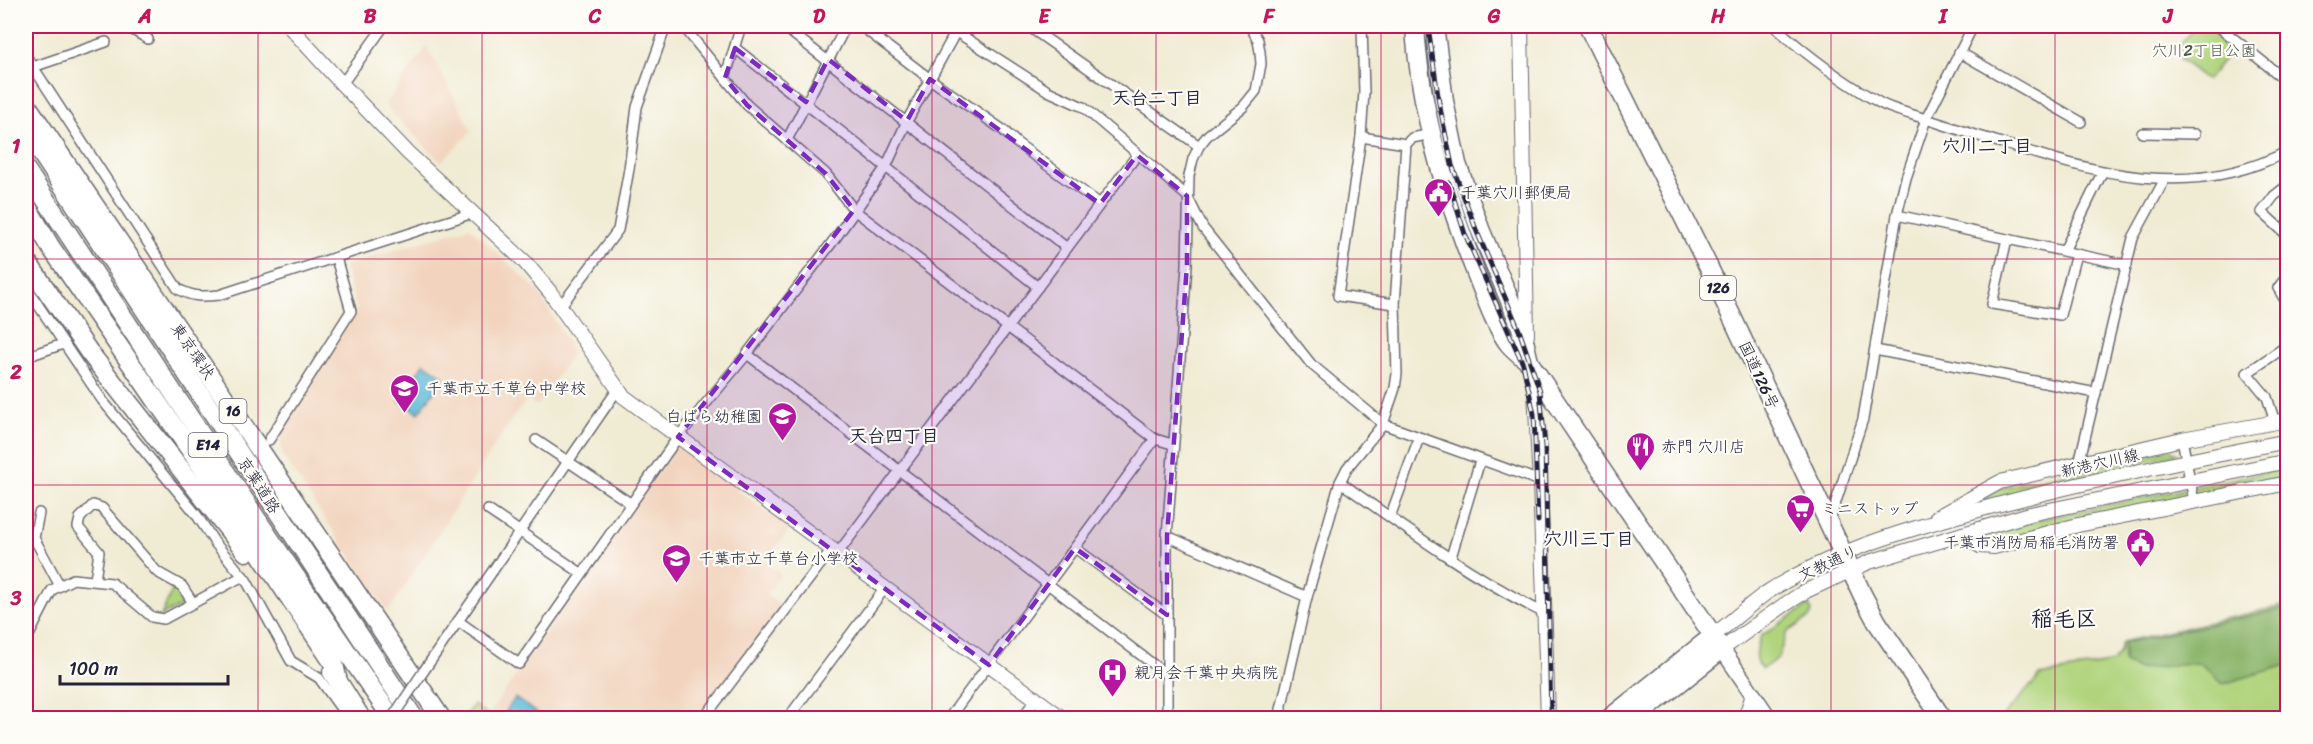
<svg xmlns="http://www.w3.org/2000/svg" width="2313" height="744" viewBox="0 0 2313 744" font-family="Sriracha,'Klee One',sans-serif">
<style>
.built{fill:#f2d4be}
.green{fill:#b0d47d;stroke:#697b5c;stroke-width:1.5}
.forest{fill:#8cb66c;stroke:#576c54;stroke-width:1.5}
.water{fill:#56b7d5;stroke:#3c6c88;stroke-width:1.5}
.lines{fill:none;stroke-linecap:round;stroke-linejoin:round}
.street-casing{stroke:#6a6870;stroke-width:12}
.secondary-casing{stroke:#6a6870;stroke-width:16}
.primary-casing{stroke:#6a6870;stroke-width:18}
.highway-casing{stroke:#6a6870;stroke-width:21}
.street{stroke:#fff;stroke-width:9}
.secondary{stroke:#fff;stroke-width:14}
.primary{stroke:#fff;stroke-width:15}
.highway{stroke:#fff;stroke-width:18}
.rail-casing{stroke:#22223b;stroke-width:5}
.rail{stroke:#fdfcf7;stroke-width:3;stroke-dasharray:9;stroke-linecap:butt}
.street-bridge-casing{stroke:#6a6870;stroke-width:12;stroke-linecap:butt}
.street-bridge{stroke:#fff;stroke-width:9}
.marked{fill:#7b2cbf;fill-opacity:0.2;stroke:#7b2cbf;stroke-width:4.5;stroke-dasharray:12 8;stroke-linejoin:round}
.grid{fill:none;stroke:#c2185b;stroke-width:1.5;stroke-opacity:0.55}
.labels{text-anchor:middle;dominant-baseline:central;stroke-width:4.5;stroke-linejoin:round;paint-order:stroke}
.shield{fill:#fdfcf7;stroke:#646373;stroke-width:1.5}
.shield-label{font-size:15px;font-weight:bold;fill:#22223b}
.park-label{font-size:16px;fill:#4d574f;stroke:#fdfcf7}
.poi-label{font-size:16px;fill:#22223b;stroke:#fdfcf7;text-anchor:start}
.street-label{font-size:16px;fill:#22223b;stroke:#fdfcf7}
.neighbourhood-label{font-size:18px;font-weight:bold;fill:#22223b;stroke:#fdfcf7}
.district-label{font-size:22px;font-weight:bold;fill:#22223b;stroke:#fdfcf7}
.neatline{fill:none;stroke:#c2185b;stroke-width:2}
.grid-label{font-size:20px;text-anchor:middle;font-weight:bold;fill:#c2185b}
</style>
<rect width="100%" height="100%" fill="#fdfcf7"/>
<filter id="ink" filterUnits="userSpaceOnUse"><feTurbulence type="fractalNoise" baseFrequency=".0167" numOctaves="2"/><feDisplacementMap in="SourceGraphic" scale="12" xChannelSelector="R" yChannelSelector="G"/><feConvolveMatrix kernelMatrix="1 2 1 2 8 2 1 2 1" color-interpolation-filters="sRGB"/></filter>
<filter id="wash" filterUnits="userSpaceOnUse"><feTurbulence type="fractalNoise" baseFrequency=".008" numOctaves="4" result="noise"/><feDisplacementMap in="SourceGraphic" scale="24" xChannelSelector="R" yChannelSelector="G"/><feGaussianBlur stdDeviation="1.35" result="paint"/><feColorMatrix in="noise" values="0 0 0 0 0 0 0 0 0 0 0 0 0 0 0 0 0 1.4 0 .05"/><feComposite in="paint" operator="in"/></filter>
<g filter="url(#wash)">
<rect width="100%" height="100%" fill="#f0ebd3"/>
<g class="built">
<polygon points="427,46 472,131 441,162 385,105"/>
<polygon points="470,227 538,291 573,352 537,406 527,399 512,419 388,612 282,455 280,432 357,310 344,266"/>
<polygon points="679,447 790,529 765,562 781,574 766,595 784,607 698,718 494,718 488,715 674,450"/>
</g>
<g class="green">
<polygon points="2195,26 2207,26 2233,47 2207,80 2180,59 2183,55 2176,49"/>
<polygon points="2170,449 2177,454 2066,478 1967,507 2001,488"/>
<polygon points="2287,468 2287,477 1990,543 1983,541 1981,537 2045,518"/>
<polygon points="173,588 182,594 188,602 161,616"/>
<path d="M1809 605 1812 612 1810 617 1787 632 1778 658 1762 669C1753 659 1757 647 1761 636Z"/>
<polygon points="2287,605 2287,718 2001,718 2040,676 2113,662 2120,652 2122,642"/>
<polygon points="474,705 492,718 462,718"/>
</g>
<polygon class="forest" points="2287,608 2287,665 2223,684 2200,663 2138,669 2124,662 2124,643"/>
<g class="water">
<polygon points="424,363 444,377 419,413 399,400"/>
<polygon points="515,698 544,718 507,718 503,716"/>
</g>
</g>
<g filter="url(#ink)">
<g class="lines">
<defs>
<g id="street">
<polyline points="126,26 148,39"/>
<polyline points="683,26 747,105 826,174 854,210 1155,439 1172,444"/>
<polyline points="783,26 1067,248"/>
<polyline points="861,26 930,79 1003,130 1017,143 1100,204"/>
<polyline points="947,26 1048,91 1083,107 1187,196 1203,228 1311,364 1383,424 1540,481"/>
<polyline points="1028,26 1199,146"/>
<polyline points="1362,26 1364,92 1361,137 1338,296 1395,304"/>
<path d="M1774 26C1807 55 1841 81 1880 103 1889 108 1900 111 1910 114 1933 121 1956 129 1979 136 2083 168 2183 206 2288 151"/>
<polyline points="2218,26 2288,82"/>
<polyline points="735,48 1038,287"/>
<polyline points="1959,52 2081,122"/>
<path d="M26 56 178 289C192 297 203 297 219 295L473 213"/>
<polyline points="33,67 106,42"/>
<polyline points="725,78 741,26"/>
<polyline points="342,84 384,26"/>
<polyline points="2142,133 2195,134"/>
<polyline points="1361,137 1406,144"/>
<polyline points="787,140 846,26"/>
<polyline points="2288,185 2274,196 2262,212 2288,236"/>
<polyline points="1897,215 2127,265"/>
<polyline points="2007,239 1992,304 2060,315 2076,254"/>
<polyline points="2064,251 2102,173"/>
<polyline points="26,287 102,400 196,514 215,543 246,580 291,661 319,678 339,706 354,717"/>
<polyline points="2286,302 2278,288 2288,275"/>
<polyline points="560,307 618,230 629,169 637,107 666,26"/>
<polyline points="1875,350 2096,393"/>
<polyline points="747,354 1167,675"/>
<polyline points="26,357 63,344"/>
<polyline points="2275,422 2267,397 2247,373 2288,345"/>
<polyline points="2182,439 2194,501"/>
<polyline points="269,440 351,311 336,258"/>
<polyline points="536,440 630,503"/>
<polyline points="2079,463 2133,238 2165,179"/>
<path d="M1340 482C1405 528 1472 577 1544 613"/>
<polyline points="488,510 581,573"/>
<polyline points="39,513 34,538 60,586"/>
<polyline points="1390,517 1419,438"/>
<polyline points="1829,523 1863,419 1897,215 1906,178 1926,119 1973,26"/>
<polyline points="1167,536 1307,597"/>
<polyline points="1075,548 1167,615"/>
<polyline points="838,553 1137,155"/>
<polyline points="1451,557 1480,461"/>
<polyline points="95,580 99,552 78,527 80,518 93,505 102,508 157,572 182,586 193,603"/>
<polyline points="458,621 519,664 678,437 747,354 837,236 886,167 907,121 959,26"/>
<polyline points="26,641 52,590 73,579 112,583 152,617 164,619 243,576"/>
<polyline points="423,672 618,389"/>
<polyline points="704,718 832,549"/>
<polyline points="788,718 885,588"/>
<polyline points="949,718 1155,439"/>
<polyline points="1022,718 1036,699"/>
<polyline points="1167,718 1167,536 1187,265 1189,176 1193,159 1199,146 1208,135 1243,107 1256,91 1261,64 1260,52 1258,40 1250,26"/>
<polyline points="1279,718 1307,597 1340,482 1347,468 1383,424 1395,388 1397,374 1395,304 1406,144 1412,138 1432,134"/>
</g>
<g id="secondary">
<polyline points="289,26 342,84 408,153 524,261 550,292 623,396 1062,718"/>
<polyline points="1521,26 1527,335"/>
<polyline points="1529,366 1535,392 1540,481 1548,718"/>
<polyline points="1937,517 2000,482 2182,439 2288,420"/>
<polyline points="1962,534 1980,546 1994,547 2078,525 2288,483"/>
<path d="M1713 636C1731 622 1748 606 1766 593 1826 554 1896 533 1964 514 2071 484 2179 462 2288 441"/>
<polyline points="1722,649 1784,605 1806,591 1869,562 2030,514 2288,461"/>
<polyline points="1745,718 1753,695"/>
</g>
<polyline id="primary" points="1722,649 1769,718"/>
<g id="highway">
<path d="M1415 26C1420 112 1445 193 1476 273 1484 293 1496 328 1509 344 1514 350 1522 356 1529 362L1722 649 1635 718"/>
<polyline points="1434,26 1444,101 1457,164 1480,229 1521,327 1529,362"/>
<polyline points="1588,26 1709,268 1863,596 1877,622 1942,718"/>
<polyline points="26,104 441,718"/>
<polyline points="26,130 414,718"/>
<polyline points="26,170 270,539 392,718"/>
<polyline points="26,205 50,246 204,470 334,664 338,682"/>
<polyline points="26,260 89,352 246,552"/>
<polyline points="332,672 361,718"/>
<polyline points="1610,718 1713,636"/>
</g>
</defs>
<use href="#street" class="street-casing"/>
<use href="#secondary" class="secondary-casing"/>
<use href="#primary" class="primary-casing"/>
<use href="#highway" class="highway-casing"/>
<use href="#street" class="street"/>
<use href="#secondary" class="secondary"/>
<use href="#primary" class="primary"/>
<use href="#highway" class="highway"/>
<defs>
<g id="rail">
<polyline points="1428,26 1439,103 1452,165 1477,232 1519,330 1540,391 1545,446 1551,718"/>
<polyline points="1449,183 1465,234 1523,364 1534,414 1538,521"/>
</g>
</defs>
<use href="#rail" class="rail-casing"/>
<use href="#rail" class="rail"/>
<defs>
<polyline id="street-bridge" points="392,718 423,672"/>
</defs>
<use href="#street-bridge" class="street-bridge-casing"/>
<use href="#street-bridge" class="street-bridge"/>
</g>
</g>
<path class="marked" d="M735 48 806 102 828 59 907 121 930 79 1100 204 1137 155 1187 196V265L1167 536V615L1075 548 989 665 678 437 854 210 826 174 747 105 725 78Z"/>
<path class="grid" d="M258 26V718M482 26V718M707 26V718M932 26V718M1156 26V718M1381 26V718M1606 26V718M1831 26V718M2055 26V718M26 259H2288M26 485H2288"/>
<defs>
<symbol id="civic-pin" viewBox="-11 -11 22 30"><path d="M0 17L-7.5 6A9.5 9.5 0 1 1 7.5 6Z" fill="#b5179e" stroke="#fdfcf7"/><path d="M-.6-6.5H3V-4.5H.6V-3L4-1V1h2V6H-6V1h2V-1L-.6-3ZM-1.2 2.5V6h2.4V2.5Z" fill="#fff"/></symbol>
<symbol id="school-pin" viewBox="-11 -11 22 30"><path d="M0 17L-7.5 6A9.5 9.5 0 1 1 7.5 6Z" fill="#b5179e" stroke="#fdfcf7"/><path d="M0-5L7-2L0 1L-7-2ZM-4 1L0 2.5L4 1V4Q0 6-4 4Z" fill="#fff"/></symbol>
<symbol id="restaurant-pin" viewBox="-11 -11 22 30"><path d="M0 17L-7.5 6A9.5 9.5 0 1 1 7.5 6Z" fill="#b5179e" stroke="#fdfcf7"/><path d="M-5-6h1v4h1v-4h1v4h1v-4h1v5L-1.5 .5V6h-2V.5L-5-1ZM5-6V6H3V1.5H1.5Q1.5-4 5-6Z" fill="#fff"/></symbol>
<symbol id="supermarket-pin" viewBox="-11 -11 22 30"><path d="M0 17L-7.5 6A9.5 9.5 0 1 1 7.5 6Z" fill="#b5179e" stroke="#fdfcf7"/><path d="M-6-5.5h2.5l.6 2H6L4.5 2H-2.5L-4.4-4H-6ZM-1.5 3.2a1.3 1.3 0 1 0 .1 0ZM3 3.2a1.3 1.3 0 1 0 .1 0Z" fill="#fff"/></symbol>
<symbol id="hospital-pin" viewBox="-11 -11 22 30"><path d="M0 17L-7.5 6A9.5 9.5 0 1 1 7.5 6Z" fill="#b5179e" stroke="#fdfcf7"/><path d="M-5-5h3v3.5h4V-5h3V5h-3V1.5h-4V5h-3Z" fill="#fff"/></symbol>
</defs>
<g fill-rule="evenodd">
<use href="#civic-pin" x="1422" y="176" width="33" height="45"/>
<use href="#school-pin" x="388" y="372" width="33" height="45"/>
<use href="#school-pin" x="766" y="400" width="33" height="45"/>
<use href="#restaurant-pin" x="1624" y="430" width="33" height="45"/>
<use href="#supermarket-pin" x="1784" y="492" width="33" height="45"/>
<use href="#civic-pin" x="2124" y="526" width="33" height="45"/>
<use href="#school-pin" x="660" y="542" width="33" height="45"/>
<use href="#hospital-pin" x="1096" y="656" width="33" height="45"/>
</g>
<g class="labels">
<g class="shield">
<rect x="1700" y="276" width="36" height="24" rx="4.5"/>
<rect x="219.5" y="399" width="27" height="24" rx="4.5"/>
<rect x="188.5" y="433" width="39" height="24" rx="4.5"/>
</g>
<g class="shield-label">
<text x="1718" y="288">126</text>
<text x="233" y="411">16</text>
<text x="208" y="445">E14</text>
</g>
<g class="park-label">
<text x="2204" y="50">穴川2丁目公園</text>
</g>
<g class="poi-label">
<text x="1460" y="192">千葉穴川郵便局</text>
<text x="426" y="388">千葉市立千草台中学校</text>
<text x="762" y="416" text-anchor="end">白ばら幼稚園</text>
<text x="1661" y="446">赤門 穴川店</text>
<text x="1821" y="508">ミニストップ</text>
<text x="2119" y="542" text-anchor="end">千葉市消防局稲毛消防署</text>
<text x="698" y="558">千葉市立千草台小学校</text>
<text x="1134" y="672">親月会千葉中央病院</text>
</g>
<g class="street-label">
<text transform="translate(193 351) rotate(56)">東京環状</text>
<text transform="translate(1759 375) rotate(65)">国道126号</text>
<text transform="translate(2100 463) rotate(-13)">新港穴川線</text>
<text transform="translate(259 485) rotate(57)">京葉道路</text>
<text transform="translate(1828 563) rotate(-25)">文教通り</text>
</g>
<g class="neighbourhood-label">
<text x="1157" y="98">天台二丁目</text>
<text x="1987" y="146">穴川二丁目</text>
<text x="894" y="436">天台四丁目</text>
<text x="1589" y="539">穴川三丁目</text>
</g>
<g class="district-label">
<text x="2064" y="618">稲毛区</text>
</g>
</g>
<rect width="2313" height="744" fill="none" stroke="#fdfcf7" stroke-width="66"/>
<path d="M60 675v9h168v-9" fill="none" stroke="#22223b" stroke-width="3"/>
<text x="69" y="675" font-size="18" fill="#22223b" stroke="#fdfcf7" stroke-width="4.5" paint-order="stroke">100 m</text>
<rect x="33" y="33" width="2247" height="678" class="neatline"/>
<g class="grid-label">
<text x="145" y="23">A</text>
<text x="370" y="23">B</text>
<text x="595" y="23">C</text>
<text x="819" y="23">D</text>
<text x="1044" y="23">E</text>
<text x="1269" y="23">F</text>
<text x="1494" y="23">G</text>
<text x="1718" y="23">H</text>
<text x="1943" y="23">I</text>
<text x="2168" y="23">J</text>
<text x="16" y="153">1</text>
<text x="16" y="379">2</text>
<text x="16" y="605">3</text>
</g>
</svg>
